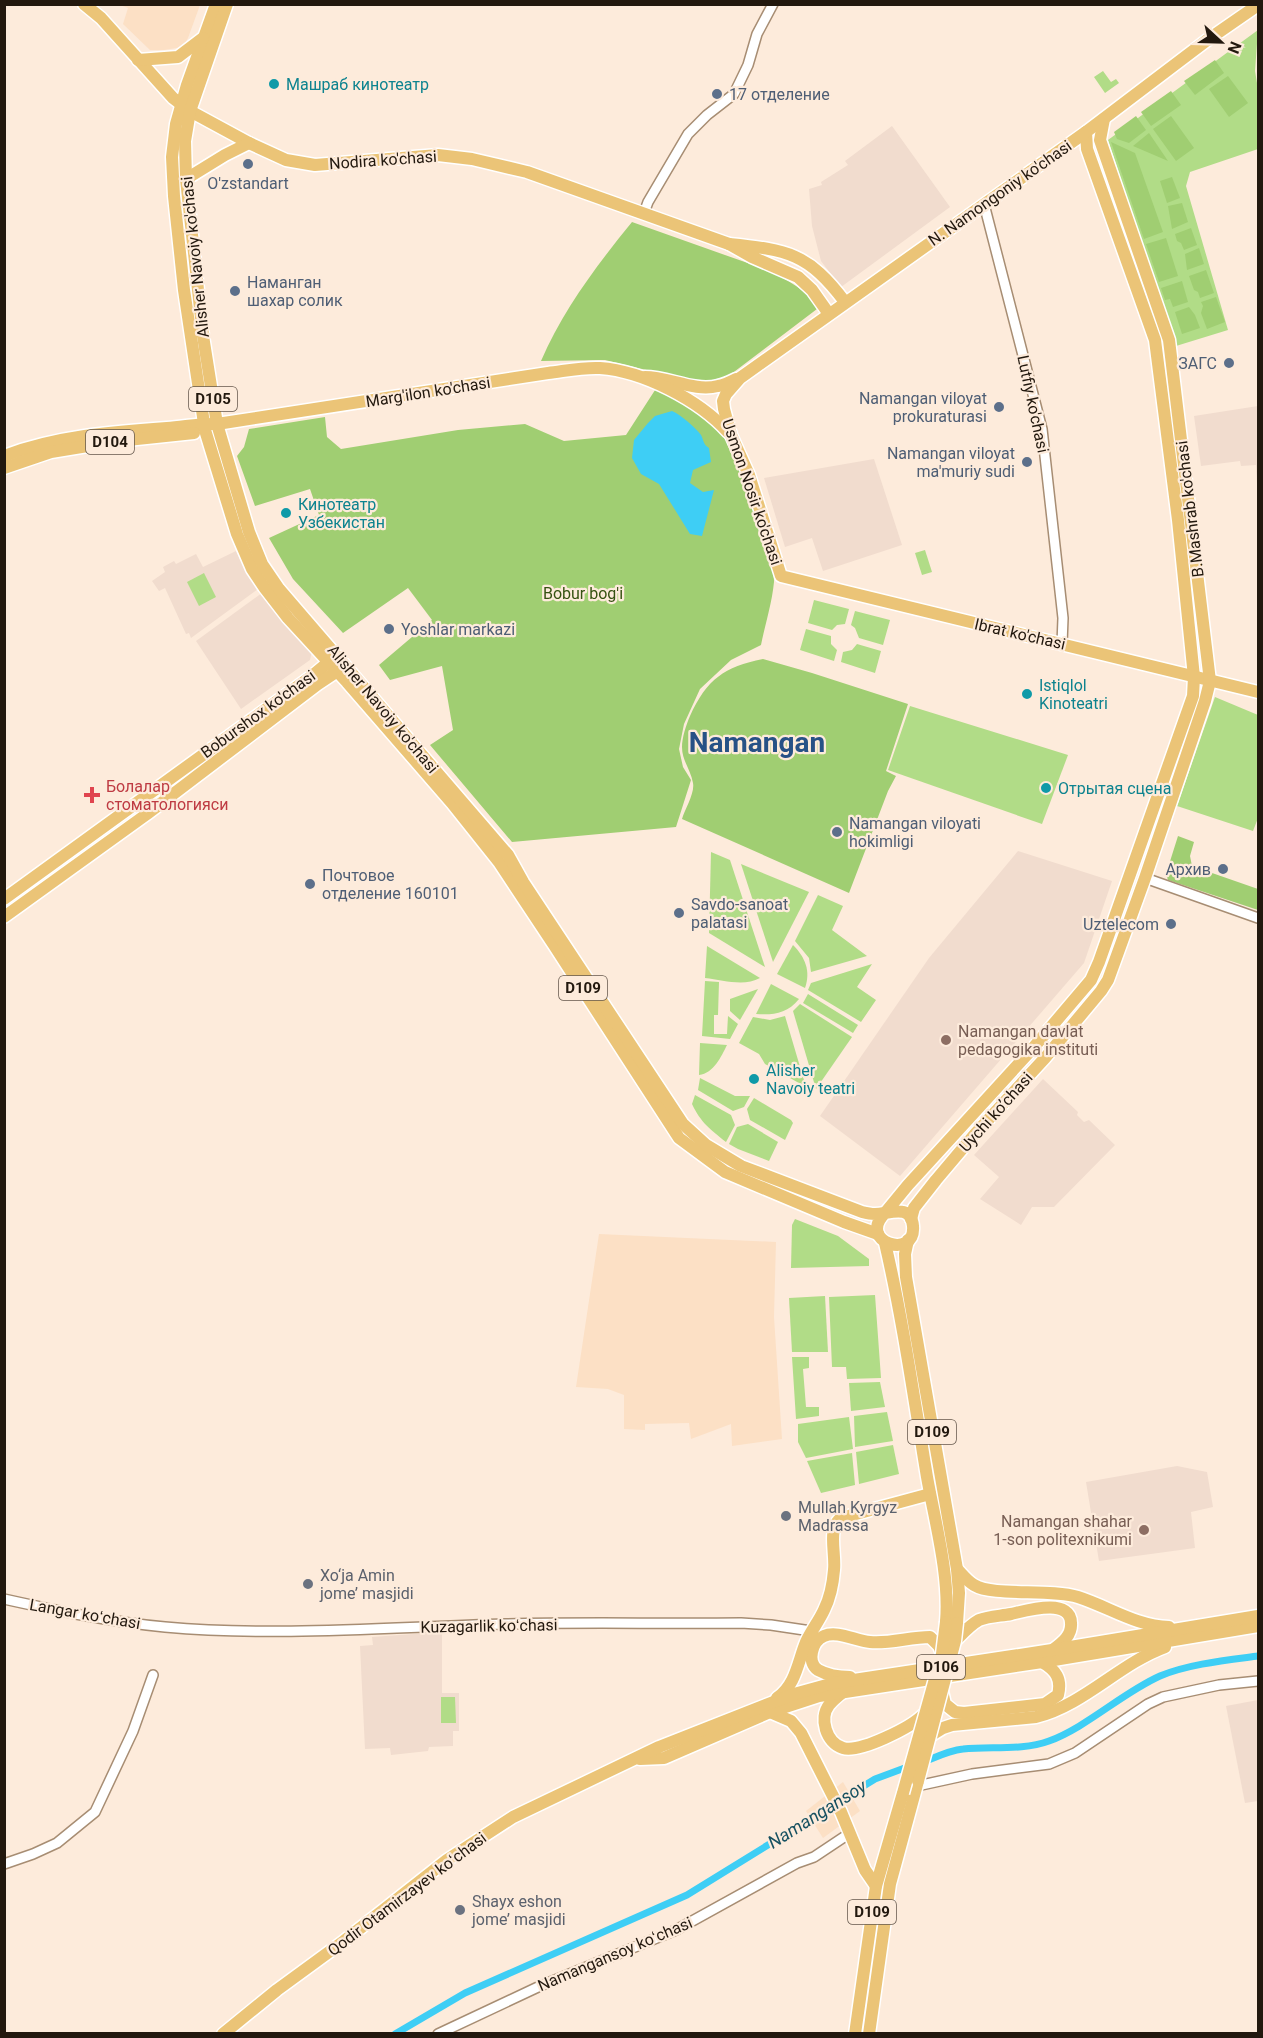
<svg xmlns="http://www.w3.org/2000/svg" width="1263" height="2038" viewBox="0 0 1263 2038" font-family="Roboto,sans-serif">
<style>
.built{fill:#fce0c5}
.education{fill:#f1dcce}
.green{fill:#b1dc87}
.forest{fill:#a0ce72}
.water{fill:#3ecef5}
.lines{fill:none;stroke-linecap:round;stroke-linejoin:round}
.canal{stroke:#3ecef5;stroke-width:7}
.minor-casing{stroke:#a78d73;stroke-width:12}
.major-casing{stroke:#fff;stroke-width:15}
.minor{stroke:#fff;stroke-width:9}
.major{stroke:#ebc477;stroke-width:12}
.major-bridge-casing{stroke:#fff;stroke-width:15;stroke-linecap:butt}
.major-bridge{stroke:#ebc477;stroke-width:12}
.culture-dot{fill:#0f9aa8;stroke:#fdebdb;stroke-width:2}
.service-dot{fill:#5c6f8a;stroke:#fdebdb;stroke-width:2}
.health-dot{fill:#e0444e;stroke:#fdebdb;stroke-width:2}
.education-dot{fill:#8d6e63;stroke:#fdebdb;stroke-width:2}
.worship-dot{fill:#6b7280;stroke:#fdebdb;stroke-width:2}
.labels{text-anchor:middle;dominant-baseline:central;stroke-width:4.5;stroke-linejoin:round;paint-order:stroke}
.shield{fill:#fdebdb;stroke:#64574c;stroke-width:1.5}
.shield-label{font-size:15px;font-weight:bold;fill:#22180e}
.culture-label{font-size:16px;fill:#0d838f;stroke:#fdebdb;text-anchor:start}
.service-label{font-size:16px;fill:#4e5e75;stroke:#fdebdb;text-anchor:start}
.street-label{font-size:16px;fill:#22180e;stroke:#fdebdb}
.park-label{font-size:16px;fill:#355211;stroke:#fdebdb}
.health-label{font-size:16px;fill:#be3a42;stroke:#fdebdb;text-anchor:start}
.education-label{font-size:16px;fill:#785e54;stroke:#fdebdb;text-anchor:start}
.worship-label{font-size:16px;fill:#5b616d;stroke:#fdebdb;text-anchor:start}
.water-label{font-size:18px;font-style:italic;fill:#175161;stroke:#fdebdb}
.town-label{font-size:28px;font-weight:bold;fill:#275186;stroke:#fdebdb}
</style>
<rect width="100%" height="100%" fill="#fdebdb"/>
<g class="built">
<polygon points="120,5 200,5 188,38 183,47 164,50 150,50 123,24 128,8"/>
<polygon points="599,1234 776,1242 774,1317 782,1439 732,1446 731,1424 691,1439 689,1423 645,1424 645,1430 624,1429 624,1395 608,1389 576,1387"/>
<polygon points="843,1782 860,1811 823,1838 806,1811"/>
</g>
<g class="education">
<polygon points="892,126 950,207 841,287 821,261 812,226 809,189 822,185 821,182 848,165 845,161"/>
<polygon points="1258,406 1258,504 1256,465 1241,466 1240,461 1201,466 1194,416"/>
<polygon points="874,459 902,545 823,571 812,538 785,547 764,478"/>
<polygon points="236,551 248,575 258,589 191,638 189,633 186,634 165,588 159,591 152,581 165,572 163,567 174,561 176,564 196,554 203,567"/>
<polygon points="262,593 312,651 310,660 241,709 196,641"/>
<polygon points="1018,851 1112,881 1084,963 900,1176 820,1116 929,958"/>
<polygon points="1043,1079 1078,1112 1077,1115 1084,1122 1089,1120 1115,1145 1054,1207 1032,1207 1021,1225 980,1199 999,1177 974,1155"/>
<polygon points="1177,1466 1207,1472 1213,1507 1191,1512 1195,1548 1099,1561 1086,1482"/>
<polygon points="442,1632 442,1693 459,1693 459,1731 453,1731 453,1746 429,1747 428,1751 391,1755 390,1748 365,1749 360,1646 373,1645 372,1637"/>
<polygon points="1258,1700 1258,1801 1245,1803 1226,1706"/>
</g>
<g class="green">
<polygon points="1258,30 1255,71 1258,89 1258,149 1190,172 1186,186 1228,330 1176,346 1108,140"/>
<polygon points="1103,71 1111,82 1116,79 1119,83 1105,93 1094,77"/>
<polygon points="925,550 932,572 922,575 915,553"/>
<polygon points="204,573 216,597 199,606 187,582"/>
<polygon points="814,600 849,609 845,624 837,625 832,630 808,623"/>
<polygon points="855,611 890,620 883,645 859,638 855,628 851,625"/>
<polygon points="806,629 831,636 831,644 837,650 834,661 800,650"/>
<polygon points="857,644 881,651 875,673 841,662 843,652 852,650"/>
<polygon points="1215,697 1258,715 1258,818 1253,831 1177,806"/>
<polygon points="910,706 1068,755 1042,824 888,770"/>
<polygon points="711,852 730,860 765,967 709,933"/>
<polygon points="741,864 809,892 773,962"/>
<polygon points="818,895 843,906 832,930 867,956 811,972 809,958 795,941"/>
<path d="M793 945C805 957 811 971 805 988L777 974Z"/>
<path d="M707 946 760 978C744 987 723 980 705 978Z"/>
<polygon points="872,964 857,987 876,1000 861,1022 808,990 811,983"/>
<polygon points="705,981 719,982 718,1015 714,1015 714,1034 727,1034 728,1016 738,1024 730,1039 702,1036"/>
<path d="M771 984 799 999C787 1014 773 1015 756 1014Z"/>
<polygon points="758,989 740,1020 730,1011 730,999"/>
<polygon points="808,994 858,1025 853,1033 803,1003"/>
<polygon points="800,1004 852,1037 816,1089 793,1011"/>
<polygon points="785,1016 806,1087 765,1064 759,1054 739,1043 753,1017 770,1020"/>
<path d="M700 1043 727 1045C721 1057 714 1073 699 1075Z"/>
<polygon points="700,1078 735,1096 750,1096 744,1107 733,1111 698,1090"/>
<path d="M695 1095 731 1115 735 1125 726 1142C710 1129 701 1123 692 1104Z"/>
<polygon points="754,1098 791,1120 793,1123 785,1140 750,1120 747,1109"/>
<polygon points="748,1124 778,1142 769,1161 738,1149 729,1144 737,1127"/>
<polygon points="795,1219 838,1236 869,1259 869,1266 791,1268 792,1225"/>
<polygon points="875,1295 881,1378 847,1379 846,1367 832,1367 829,1297"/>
<polygon points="825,1296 828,1352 792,1352 789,1298"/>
<polygon points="792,1357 809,1357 809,1368 803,1369 806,1407 819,1407 819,1416 796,1419"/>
<polygon points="880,1382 885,1407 851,1411 849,1383"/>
<polygon points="887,1412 893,1441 855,1447 854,1416"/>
<polygon points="849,1417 853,1449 806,1458 798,1442 798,1424"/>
<polygon points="893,1445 899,1474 859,1484 856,1452"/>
<polygon points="852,1453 855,1485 821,1493 807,1461"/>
<polygon points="441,1697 455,1697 456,1723 441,1723"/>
</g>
<g class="forest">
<polygon points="1215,60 1224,73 1195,95 1184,81"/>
<polygon points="1228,76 1248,103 1229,117 1209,89"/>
<polygon points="1171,91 1181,105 1151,126 1141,112"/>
<polygon points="1136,116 1146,130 1129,143 1117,139 1114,132"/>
<polygon points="1171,116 1194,148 1176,161 1153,129"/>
<polygon points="1149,133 1168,161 1133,146"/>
<polygon points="1111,142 1135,153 1163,232 1144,239"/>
<polygon points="1172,177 1180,198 1167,203 1160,181"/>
<polygon points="1182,203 1188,222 1172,229 1168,206"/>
<path d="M632 222 770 271C788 281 807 289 817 309L718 384 708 385 605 360 541 361C563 310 597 265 632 222Z"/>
<polygon points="1191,228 1197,245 1184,250 1181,243 1177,241 1175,234"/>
<polygon points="1166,238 1178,276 1159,282 1146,244"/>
<polygon points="1199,248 1204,264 1187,270 1185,254"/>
<polygon points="1206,270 1214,293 1200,298 1198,292 1194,290 1189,276"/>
<polygon points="1182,281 1188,302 1173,307 1170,299 1165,300 1161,288"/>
<polygon points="1216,297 1225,322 1207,329 1201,313 1203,306 1201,302"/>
<polygon points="1189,307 1195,315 1200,328 1182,334 1175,312"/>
<path d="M657 387C679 398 700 409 718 427 732 442 776 563 774 582 772 603 765 625 761 645L731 660 700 689 684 724 679 749 683 767 691 780 676 827 512 842 430 745 453 730 442 666 390 680 379 665 432 620 408 588 343 633 293 579 269 538 319 515 310 489 255 506 237 456 244 447 249 429 325 417 327 437 341 449 458 430 525 424 564 441 626 435Z"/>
<path d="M763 659 812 673 908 704 886 771 896 776 888 791 849 893 682 819C685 809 695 793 693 783 691 770 682 761 682 747 682 738 686 725 690 716 707 679 724 667 763 659Z"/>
<polygon points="1178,836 1194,842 1190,856 1192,866 1258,889 1258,910 1168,880 1166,874"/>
</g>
<path class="water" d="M672 411C681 415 695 427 701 435 704 441 703 444 709 448L711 462 693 470 690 483 703 492 714 490 702 536 690 534 659 484 641 474 632 458 634 440 648 423 655 416Z"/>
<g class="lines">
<g class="canal">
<path d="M924 1762C936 1757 950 1750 963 1749 991 1746 1022 1751 1049 1741 1087 1727 1122 1693 1160 1676 1188 1664 1228 1660 1258 1656"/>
<polyline points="395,2034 465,1993 687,1895 875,1779 910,1766"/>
</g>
<defs>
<g id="minor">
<polyline points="984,204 1042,429 1063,618 1062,644"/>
<polyline points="644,213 648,202 688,134 707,115 734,94 748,65 757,34 773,4"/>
<polyline points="1145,878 1258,918"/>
<path d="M4 1599C58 1611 111 1622 165 1627 278 1637 392 1627 505 1624 584 1622 663 1624 741 1623L771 1625 811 1631"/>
<polyline points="917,1786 972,1774 1049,1764 1075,1753 1148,1704 1163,1697 1219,1685 1258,1681"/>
<polyline points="4,1864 33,1854 57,1843 95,1812 133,1731 153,1675"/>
<polyline points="438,2034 538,1987 676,1930 797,1863 814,1857 850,1833"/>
</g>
<g id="major">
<polyline points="84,4 101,18 173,98 190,111 249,143 286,160 315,165 438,155 472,159 527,172 729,244"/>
<polyline points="216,4 187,85 176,124 172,157 174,196 184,290 205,430 237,534 252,569 264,587 288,618 347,682 452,803 499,862 554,945 679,1138 725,1172 844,1222 878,1234"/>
<path d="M227 4 190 111 185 141 186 179 203 336 217 424 249 532 262 564 279 589 508 855 523 882 683 1124 706 1145 741 1166 862 1212C866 1213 871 1214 875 1214 889 1214 911 1203 913 1226 916 1261 856 1242 885 1213L908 1185 1034 1047 1091 980 1099 962 1193 696 1194 677 1178 520 1155 340 1087 149 1086 132"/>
<polyline points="1258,5 1206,41 1086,132 740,378 726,394 723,401 724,409 731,435 749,475 781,576 1258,692"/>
<polyline points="138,60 178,57 203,38"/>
<polyline points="186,179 225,155 249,143"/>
<path d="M829 314 812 290 798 277 752 257 729 244C788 250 808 253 845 302"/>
<path d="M645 377C669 377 694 392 718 386 724 385 730 382 736 379"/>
<path d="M4 456C57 436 112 432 167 428 184 427 200 423 217 424L548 373C565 371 583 367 600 368 643 371 699 400 728 432"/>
<polyline points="4,468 51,452 118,441 194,433"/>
<polyline points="4,899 312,676 335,657"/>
<polyline points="4,917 147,814 318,684 342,668"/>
<polyline points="911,1219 914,1208 936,1180 974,1135 1045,1058 1101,991 1108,980 1145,878 1205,701 1210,681 1169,340 1100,140 1104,119"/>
<polyline points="908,1240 905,1254 906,1277 957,1569 959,1593 957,1623"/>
<path d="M885 1243C903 1320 914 1399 927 1477 935 1522 950 1576 946 1622"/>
<path d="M957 1569C962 1574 967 1581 974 1585 994 1597 1049 1588 1078 1597 1109 1607 1136 1626 1169 1627"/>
<path d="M955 1641C962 1634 970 1625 979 1620 989 1616 1001 1616 1011 1614 1025 1611 1071 1597 1071 1623 1072 1635 1063 1642 1054 1649"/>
<path d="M850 1677C840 1677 827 1675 818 1670 806 1662 812 1641 824 1636 837 1630 856 1641 870 1642 889 1644 910 1637 930 1637L939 1646 942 1654"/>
<path d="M942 1691 945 1704 955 1712 964 1713 1045 1704 1058 1695C1062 1679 1056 1670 1042 1662"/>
<path d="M843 1692C838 1696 833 1700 829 1705 819 1718 826 1743 843 1748 860 1753 912 1727 924 1714"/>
<path d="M777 1698C796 1685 798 1661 806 1642 811 1631 819 1621 824 1610 830 1598 833 1583 834 1570 836 1553 827 1529 841 1518L930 1494"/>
<polyline points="770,1712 791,1721 801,1733 841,1812 865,1870 876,1886"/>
<path d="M930 1736 943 1728 952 1725 1036 1717C1084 1705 1119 1664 1165 1647"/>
<polyline points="640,1759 664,1758 770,1712 819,1696 1042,1662 1258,1626"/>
<polyline points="223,2034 277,1990 344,1941 447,1860 513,1817 659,1747 794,1694 834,1683 1052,1650 1258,1616"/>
<polyline points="855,2034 876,1886 903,1793"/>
<polyline points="869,2034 890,1884 918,1781"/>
</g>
</defs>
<use href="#minor" class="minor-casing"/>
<use href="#major" class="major-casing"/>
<use href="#minor" class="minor"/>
<use href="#major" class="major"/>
<defs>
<g id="major-bridge">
<polyline points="918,1781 955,1641 957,1623"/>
<polyline points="903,1793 942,1654 946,1622"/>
</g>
</defs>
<use href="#major-bridge" class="major-bridge-casing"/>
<use href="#major-bridge" class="major-bridge"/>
</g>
<g class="culture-dot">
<circle cx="274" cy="84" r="6"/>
<circle cx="286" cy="513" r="6"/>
<circle cx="1027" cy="694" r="6"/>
<circle cx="1046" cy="788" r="6"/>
<circle cx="754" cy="1079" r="6"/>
</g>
<g class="service-dot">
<circle cx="717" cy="94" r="6"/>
<circle cx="248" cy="164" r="6"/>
<circle cx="235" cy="291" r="6"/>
<circle cx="1229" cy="363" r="6"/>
<circle cx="999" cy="407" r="6"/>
<circle cx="1027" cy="462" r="6"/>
<circle cx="389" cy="629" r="6"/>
<circle cx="837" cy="832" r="6"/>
<circle cx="1223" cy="869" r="6"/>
<circle cx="310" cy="884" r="6"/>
<circle cx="679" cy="913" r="6"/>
<circle cx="1171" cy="924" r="6"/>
</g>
<path class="health-dot" d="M89 786h6v6h6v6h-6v6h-6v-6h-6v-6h6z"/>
<g class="education-dot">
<circle cx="946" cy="1040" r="6"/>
<circle cx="1144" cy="1530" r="6"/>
</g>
<g class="worship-dot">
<circle cx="786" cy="1516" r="6"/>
<circle cx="308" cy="1584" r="6"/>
<circle cx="460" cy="1910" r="6"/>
</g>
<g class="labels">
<g class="shield">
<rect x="189" y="387" width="48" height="24" rx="4.5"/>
<rect x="86" y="430" width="48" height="24" rx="4.5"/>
<rect x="559" y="976" width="48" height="24" rx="4.5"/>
<rect x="908" y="1420" width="48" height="24" rx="4.5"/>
<rect x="917" y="1655" width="48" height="24" rx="4.5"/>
<rect x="848" y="1900" width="48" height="24" rx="4.5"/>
</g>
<g class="shield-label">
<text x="213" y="399">D105</text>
<text x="110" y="442">D104</text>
<text x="583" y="988">D109</text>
<text x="932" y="1432">D109</text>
<text x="941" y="1667">D106</text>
<text x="872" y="1912">D109</text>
</g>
<g class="culture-label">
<text x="286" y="84">Машраб кинотеатр</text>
<text x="298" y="504">Кинотеатр<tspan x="298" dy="18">Узбекистан</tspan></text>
<text x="1039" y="685">Istiqlol<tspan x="1039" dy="18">Kinoteatri</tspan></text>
<text x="1058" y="788">Отрытая сцена</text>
<text x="766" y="1070">Alisher<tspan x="766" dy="18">Navoiy teatri</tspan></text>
</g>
<g class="service-label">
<text x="729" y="94">17 отделение</text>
<text x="248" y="183" text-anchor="middle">O'zstandart</text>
<text x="247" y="282">Наманган<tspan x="247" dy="18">шахар солик</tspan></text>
<text x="1217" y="363" text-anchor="end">ЗАГС</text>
<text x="987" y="398" text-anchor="end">Namangan viloyat<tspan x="987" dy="18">prokuraturasi</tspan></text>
<text x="1015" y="453" text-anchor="end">Namangan viloyat<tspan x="1015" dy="18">ma'muriy sudi</tspan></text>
<text x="401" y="629">Yoshlar markazi</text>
<text x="849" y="823">Namangan viloyati<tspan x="849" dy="18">hokimligi</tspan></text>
<text x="1211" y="869" text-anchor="end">Архив</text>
<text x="322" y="875">Почтовое<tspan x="322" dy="18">отделение 160101</tspan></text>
<text x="691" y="904">Savdo-sanoat<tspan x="691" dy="18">palatasi</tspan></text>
<text x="1159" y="924" text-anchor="end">Uztelecom</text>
</g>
<g class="street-label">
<text transform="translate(383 160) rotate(-4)">Nodira ko'chasi</text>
<text transform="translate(1000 193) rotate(-35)">N. Namongoniy ko'chasi</text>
<text transform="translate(195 257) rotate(-96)">Alisher Navoiy ko'chasi</text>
<text transform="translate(428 392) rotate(-9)">Marg'ilon ko'chasi</text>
<text transform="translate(1033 404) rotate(78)">Lutfiy ko'chasi</text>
<text transform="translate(752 492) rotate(71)">Usmon Nosir ko'chasi</text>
<text transform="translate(1190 509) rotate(-97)">B.Mashrab ko'chasi</text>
<text transform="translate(1020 634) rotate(13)">Ibrat ko'chasi</text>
<text transform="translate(383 709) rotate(50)">Alisher Navoiy ko'chasi</text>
<text transform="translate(258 714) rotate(-36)">Boburshox ko'chasi</text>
<text transform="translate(996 1112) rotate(-48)">Uychi ko’chasi</text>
<text transform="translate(85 1614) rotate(10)">Langar koʻchasi</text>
<text transform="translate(489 1626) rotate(-1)">Kuzagarlik koʻchasi</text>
<text transform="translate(407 1894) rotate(-37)">Qodir Otamirzayev koʻchasi</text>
<text transform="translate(615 1954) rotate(-23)">Namangansoy koʻchasi</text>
</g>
<g class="park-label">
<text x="583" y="593">Bobur bog'i</text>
</g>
<g class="health-label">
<text x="106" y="786">Болалар<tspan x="106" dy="18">стоматологияси</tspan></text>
</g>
<g class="education-label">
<text x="958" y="1031">Namangan davlat<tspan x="958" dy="18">pedagogika instituti</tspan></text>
<text x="1132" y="1521" text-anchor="end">Namangan shahar<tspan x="1132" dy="18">1-son politexnikumi</tspan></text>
</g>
<g class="worship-label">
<text x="798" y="1507">Mullah Kyrgyz<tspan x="798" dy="18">Madrassa</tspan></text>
<text x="320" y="1575">Xo‘ja Amin<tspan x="320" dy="18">jome’ masjidi</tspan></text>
<text x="472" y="1901">Shayx eshon<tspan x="472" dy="18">jome’ masjidi</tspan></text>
</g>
<g class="water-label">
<text transform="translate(817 1814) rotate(-32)">Namangansoy</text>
</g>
<g class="town-label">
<text x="757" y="742">Namangan</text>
</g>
</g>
<rect width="1263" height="2038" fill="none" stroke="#22180e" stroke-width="12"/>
<g transform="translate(1221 42) rotate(112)" stroke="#fdebdb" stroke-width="4.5" paint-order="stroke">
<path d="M0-4.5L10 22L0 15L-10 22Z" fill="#22180e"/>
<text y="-9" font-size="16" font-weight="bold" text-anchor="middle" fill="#22180e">N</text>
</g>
</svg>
